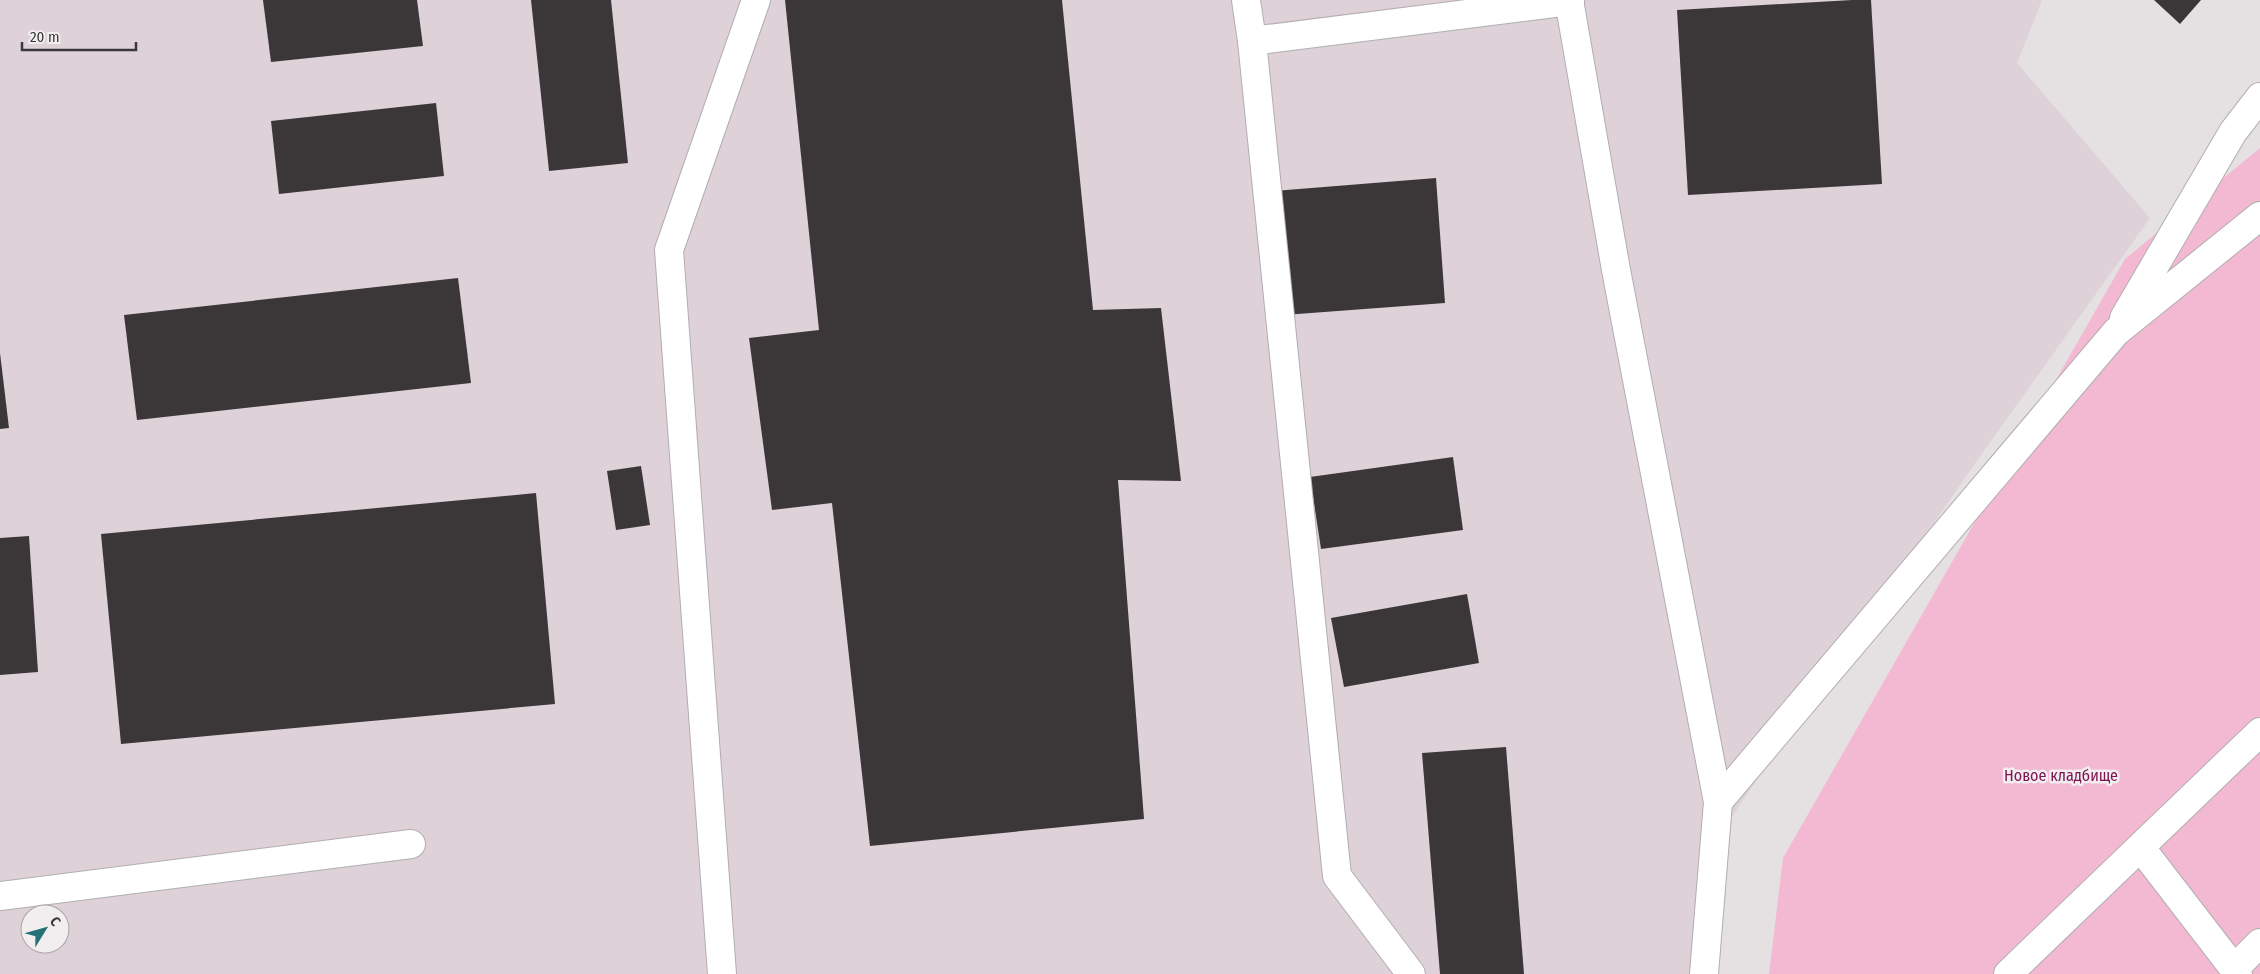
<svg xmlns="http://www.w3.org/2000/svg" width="2260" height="974" viewBox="0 0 2260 974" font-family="'Fira Sans Condensed',sans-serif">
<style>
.built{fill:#ded1d7;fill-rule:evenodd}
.green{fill:#f3b9d3}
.building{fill:#3b3739}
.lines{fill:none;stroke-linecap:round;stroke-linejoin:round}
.minor-casing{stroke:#b2aeb0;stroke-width:30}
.minor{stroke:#fff;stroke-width:28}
.labels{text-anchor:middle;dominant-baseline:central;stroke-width:5;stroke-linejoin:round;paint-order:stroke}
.park-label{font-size:16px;fill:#7d1252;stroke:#f2eef0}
</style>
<rect width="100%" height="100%" fill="#e5e1e2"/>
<path class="built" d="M0 0H2042L2017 63 2150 218 1973 466 1704 857 1692 974H0ZM30 914H60V944H30Z"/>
<polygon class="green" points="2260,148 2260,974 1769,974 1783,858 2125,259"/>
<g class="building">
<polygon points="263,0 417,0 423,46 271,62"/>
<polygon points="531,0 611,0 628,163 549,171"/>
<polygon points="785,0 1062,0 1093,310 1161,308 1181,481 1118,480 1144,819 870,846 832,503 772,510 749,338 819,330"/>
<polygon points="1852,0 1871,0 1882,184 1688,195 1677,10"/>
<polygon points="2154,0 2201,0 2180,24"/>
<polygon points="436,103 444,176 279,194 271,121"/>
<polygon points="1436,178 1445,303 1284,315 1274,191"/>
<polygon points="458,278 471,383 137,420 124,315"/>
<polygon points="0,353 9,428 0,429"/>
<polygon points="1453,457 1463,530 1321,549 1310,477"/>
<polygon points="641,466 650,525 616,530 607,471"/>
<polygon points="536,493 555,704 121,744 101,534"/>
<polygon points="29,536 38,672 0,675 0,538"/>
<polygon points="1467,594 1479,663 1344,687 1331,618"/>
<polygon points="1506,747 1524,974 1440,974 1422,753"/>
</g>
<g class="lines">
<defs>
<g id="minor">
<polyline points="1246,0 1252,41 1570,1"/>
<polyline points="1569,0 1616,270 1718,802 1704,974"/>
<polyline points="1252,41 1337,876 1411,974"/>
<polyline points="2124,318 2233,132 2260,97"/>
<polyline points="1718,802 2116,332 2260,216"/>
<polyline points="2141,848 2238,974"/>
<polyline points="0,896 411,844"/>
<polyline points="2234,969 2260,943"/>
<polyline points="722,974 669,250 756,0"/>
<polyline points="2008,974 2260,732"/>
</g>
</defs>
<use href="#minor" class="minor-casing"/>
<use href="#minor" class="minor"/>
</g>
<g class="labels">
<g class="park-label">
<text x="2061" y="775">Новое кладбище</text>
</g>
</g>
<g transform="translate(45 929) rotate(53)"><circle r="24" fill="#f2eef0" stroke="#a8a5a7"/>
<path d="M0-4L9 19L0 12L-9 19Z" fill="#267176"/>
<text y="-8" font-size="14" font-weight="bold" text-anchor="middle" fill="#3a3839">С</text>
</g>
<path d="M22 42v8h114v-8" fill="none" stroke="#3a3839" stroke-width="2.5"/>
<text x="30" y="42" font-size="15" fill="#3a3839" stroke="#f2eef0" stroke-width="4" paint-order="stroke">20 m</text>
</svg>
